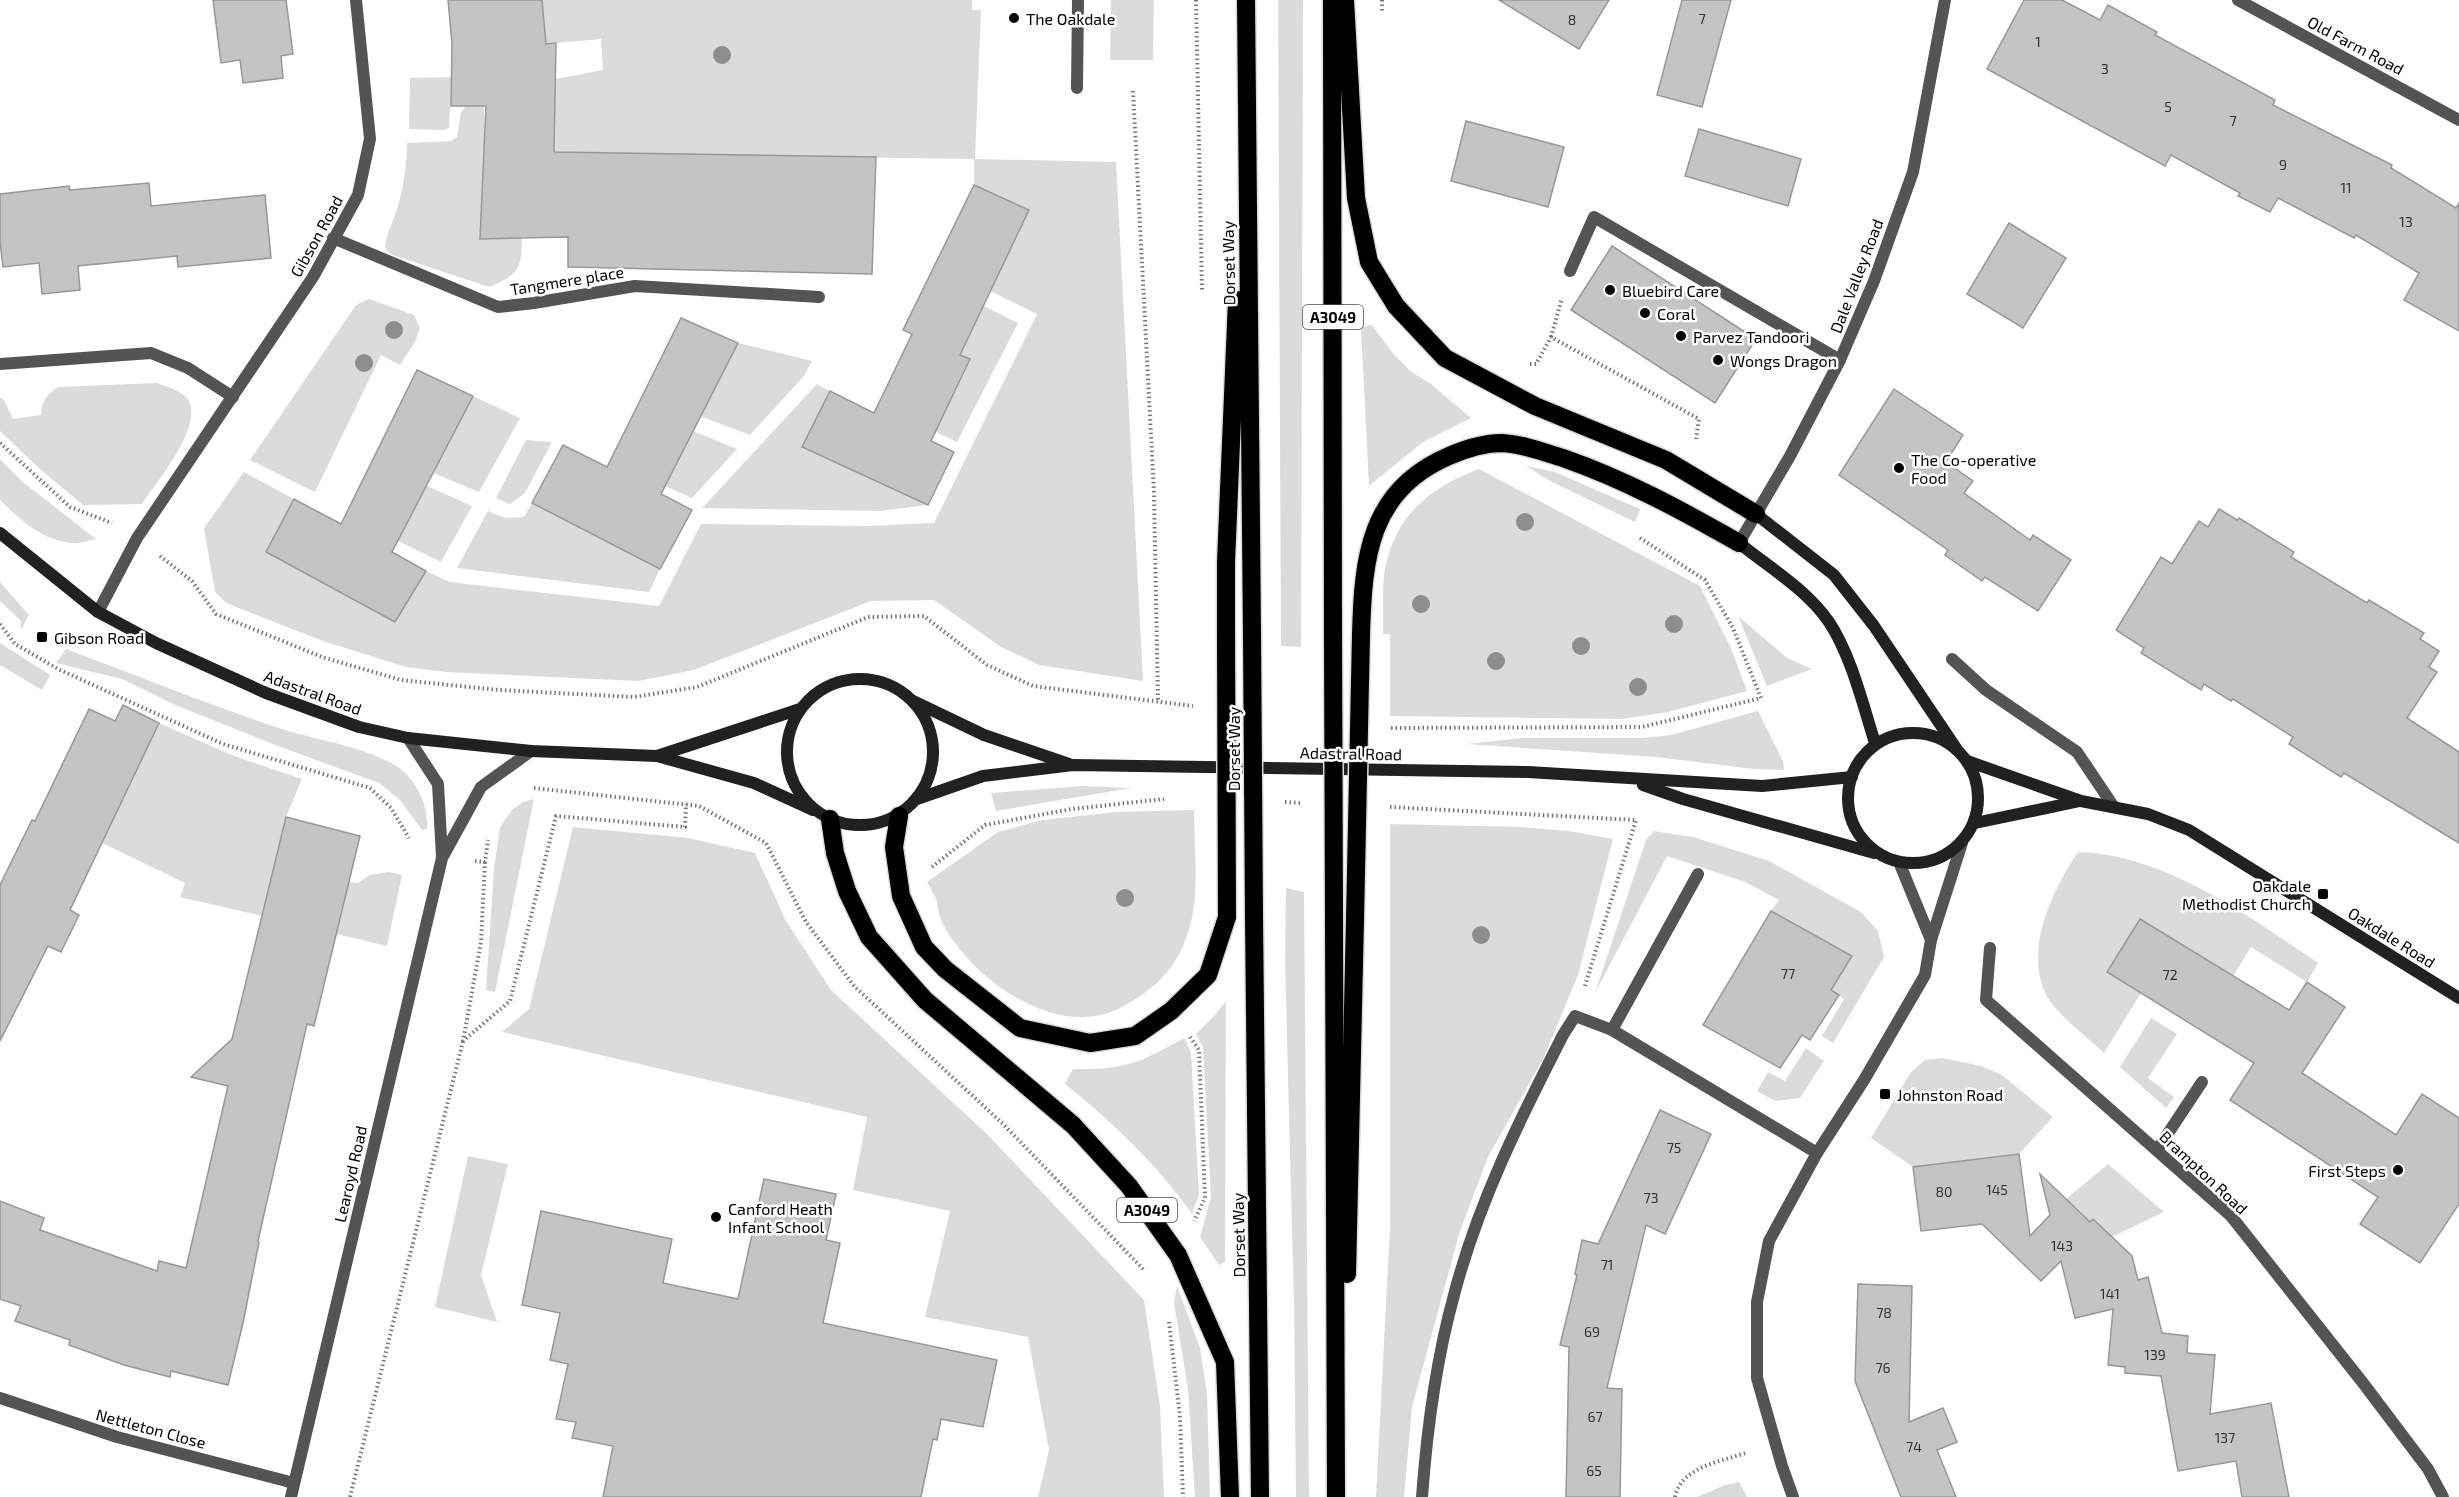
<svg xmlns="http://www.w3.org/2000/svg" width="2459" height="1497" viewBox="0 0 2459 1497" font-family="'Exo 2',sans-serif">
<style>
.green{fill:#dbdbdb}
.building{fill:#c4c4c4;stroke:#989898;stroke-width:1.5}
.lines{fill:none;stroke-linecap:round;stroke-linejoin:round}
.highway-casing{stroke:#dbdbdb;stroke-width:21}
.path{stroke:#767676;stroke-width:4;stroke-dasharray:1.5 3;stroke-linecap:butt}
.lane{stroke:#545454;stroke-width:12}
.street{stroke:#545454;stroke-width:12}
.secondary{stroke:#212121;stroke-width:12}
.highway{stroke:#000;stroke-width:18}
.highway-bridge-casing{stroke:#dbdbdb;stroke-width:21;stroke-linecap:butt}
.highway-bridge{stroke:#000;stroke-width:18}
.tree{fill:#8e8e8e}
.poi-dot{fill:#000;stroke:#fff;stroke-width:2}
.labels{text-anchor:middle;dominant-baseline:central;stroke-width:5;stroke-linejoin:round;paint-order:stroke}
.number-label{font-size:14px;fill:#313131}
.shield{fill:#fff;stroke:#4c4c4c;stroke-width:1.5}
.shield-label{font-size:15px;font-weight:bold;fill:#000}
.poi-label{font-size:16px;fill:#000;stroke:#fff;text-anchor:start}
.street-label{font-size:16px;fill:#000;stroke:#fff}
</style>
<rect width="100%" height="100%" fill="#fff"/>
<g class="green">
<path d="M542 0H972V10H981L975 159 1116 162 1143 681 1039 665 1001 647 934 600 871 601 694 670 638 681 446 672 406 667 323 641 226 603 215 592 204 528 244 472 294 499 266 552 395 622 426 571 450 582 659 606 701 524 866 526 934 523 1037 314 990 291 974 185V159L484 152 480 238H522C522 269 518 275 489 287L390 254 385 248C386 234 392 225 396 212 403 191 407 165 407 143L451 141 457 137 461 112 466 106 484 107 485 143 555 79 603 70 601 39 546 44Z"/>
<polygon points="1111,0 1154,0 1153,60 1110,60"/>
<polygon points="1278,0 1303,0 1301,647 1281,646"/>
<polygon points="452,77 449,128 443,130 409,129 410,78"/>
<polygon points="369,299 414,315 420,328 415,342 400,365 381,355 315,492 250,460 356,305"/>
<polygon points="984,306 1018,323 957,442 913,421 969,359 960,355"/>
<polygon points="1371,324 1392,352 1410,371 1431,384 1471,418 1423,442 1369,486 1361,328"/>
<polygon points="738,343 812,361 804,376 750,435 700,416"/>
<path d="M157 383C167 387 184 391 189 401 202 429 157 481 142 504L83 505 41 470 0 431V397L4 400 13 419 41 415C42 401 46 395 58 387Z"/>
<polygon points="817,384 830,391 802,447 928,505 880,511 702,508"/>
<polygon points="473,396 520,418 479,492 433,473"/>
<polygon points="693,431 737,449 692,498 665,486"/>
<polygon points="526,440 552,442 525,493 510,504 496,498"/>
<path d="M0 459 24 483 96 539C89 540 80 544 73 543 42 541 21 520 0 500Z"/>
<polygon points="1526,466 1555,472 1640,509 1635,522 1550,481"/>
<path d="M1479 469 1700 586 1731 648 1747 691 1668 712 1622 719 1390 716V634H1383C1384 611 1381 586 1386 564 1398 512 1432 487 1479 469Z"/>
<polygon points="427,486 472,506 441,562 398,541"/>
<polygon points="532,503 660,569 649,592 457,568 488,511 505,518 524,517"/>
<polygon points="0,582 29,615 21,630 21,621 0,601"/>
<polygon points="1738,616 1787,658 1812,669 1767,686"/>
<polygon points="0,643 50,675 42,690 0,665"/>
<path d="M66 649C139 676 211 706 285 730 317 740 381 750 404 772 419 786 429 810 427 829L422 830 400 800 379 783 278 746 173 704 122 679 56 663Z"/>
<polygon points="1758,711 1783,761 1784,770 1754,769 1656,757 1467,744 1522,738 1642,738 1671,735"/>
<polygon points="159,723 234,756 302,779 286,817 262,916 180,897 185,883 102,843"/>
<polygon points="1083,786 1131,788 996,811 991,793"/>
<polygon points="534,799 495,992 486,990 494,869 500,827 512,810 523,802"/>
<path d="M1194 810C1194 851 1201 897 1187 936 1178 962 1163 981 1140 996 1127 1005 1111 1014 1095 1016 1047 1024 993 989 964 954 955 944 947 933 941 920 938 913 938 905 936 898 933 893 930 887 927 882L998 832 1042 820 1117 812Z"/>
<polygon points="1390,824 1520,827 1569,831 1613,839 1578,975 1544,1057 1488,1157 1460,1231 1412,1407 1404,1497 1376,1497 1390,1227"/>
<polygon points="573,827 688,838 755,853 786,921 831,990 986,1133 1144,1300 1160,1406 1164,1497 1038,1497 1049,1450 1028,1337 925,1317 950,1211 853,1190 867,1117 502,1032 529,1009"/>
<polygon points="1654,831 1693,837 1769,861 1861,912 1878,931 1884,957 1833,1043 1822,1036 1844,999 1831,990 1852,956 1771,911 1779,900 1745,882 1667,856 1595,993 1646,840"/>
<path d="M2078 852C2165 854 2248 916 2318 963L2307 982 2251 947 2233 976 2140 920 2108 972 2141 993 2104 1053C2087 1037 2060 1017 2048 998 2022 952 2052 891 2078 852Z"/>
<polygon points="389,872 402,875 387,946 337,934 349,882 358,883 370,875"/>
<polygon points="1286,888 1304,892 1309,1497 1296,1497 1294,1304 1285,962"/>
<polygon points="1226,1001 1225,1262 1219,1265 1200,1237 1211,1197 1203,1047 1196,1034 1214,1016"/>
<polygon points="2151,1018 2177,1034 2148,1078 2174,1097 2166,1108 2120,1067"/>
<path d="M1184 1038 1191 1052 1199 1195 1192 1214C1157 1164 1112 1122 1065 1084L1073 1069C1124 1070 1140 1063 1184 1038Z"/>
<polygon points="1806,1048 1824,1061 1800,1098 1775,1101 1757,1091 1768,1072 1785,1081"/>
<polygon points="1942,1058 1981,1066 2002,1075 2053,1117 2019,1154 1987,1158 1987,1164 1913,1167 1871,1138 1911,1072 1925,1060"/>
<polygon points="468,1156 508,1164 481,1275 497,1322 435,1307"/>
<polygon points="2108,1164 2164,1212 2112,1237 2093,1219 2090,1222 2066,1199"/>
<polygon points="1177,1286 1200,1348 1207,1394 1210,1497 1195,1497 1188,1389 1174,1303"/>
<polygon points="1739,1482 1747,1497 1697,1497 1725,1485"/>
</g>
<g class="building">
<polygon points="213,0 286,0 293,54 281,56 283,78 243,83 240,60 221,63"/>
<polygon points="448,0 542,0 546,44 556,43 554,152 876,157 872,274 568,267 568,237 480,239 486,106 451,106 452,43"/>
<polygon points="1499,0 1609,0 1579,49"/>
<polygon points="1682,0 1731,0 1702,107 1657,95"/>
<polygon points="2024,0 2062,0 2100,20 2108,5 2157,32 2155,35 2275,100 2273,105 2392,165 2391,168 2456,208 2459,203 2459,331 2404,300 2419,273 2356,235 2354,238 2278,198 2270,212 2238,196 2240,193 2171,155 2165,166 1987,69"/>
<polygon points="1466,121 1564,147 1548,207 1451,181"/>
<polygon points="1699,129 1801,159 1788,206 1685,176"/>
<polygon points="149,183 151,206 265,195 271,258 178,267 177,256 78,266 80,290 42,294 39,263 3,267 0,242 0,194 69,186 70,190"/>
<polygon points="974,185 1029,210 960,355 970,359 931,441 954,452 928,505 802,447 830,391 874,413 912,334 903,330"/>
<polygon points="2009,223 2066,258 2023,328 1967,294"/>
<polygon points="1612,246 1756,339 1715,403 1571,310"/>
<polygon points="681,318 738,343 661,494 692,510 660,569 532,503 563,445 607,467"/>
<polygon points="417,370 473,396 392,552 426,571 395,622 266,552 294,499 341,524"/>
<polygon points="1894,389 1963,435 1946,462 1973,481 1964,493 2030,540 2033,535 2071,560 2038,611 1985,577 1982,581 1945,555 1948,550 1839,475"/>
<polygon points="2219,509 2237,520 2239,518 2294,552 2291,557 2367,603 2369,600 2424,633 2420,639 2439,651 2429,667 2437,672 2407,718 2459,752 2459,843 2344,773 2341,777 2289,744 2293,737 2233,699 2231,701 2204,684 2201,690 2141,653 2144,648 2116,630 2161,557 2172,564 2199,521 2208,527"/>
<polygon points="123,705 159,723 70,910 79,915 61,952 48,946 0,1041 0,885 32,820 35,821 89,709 115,721"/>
<polygon points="286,817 360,836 314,1026 307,1024 258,1241 259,1242 243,1323 228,1385 171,1371 170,1377 124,1365 69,1345 70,1340 15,1321 21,1306 0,1299 0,1201 44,1218 40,1230 157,1271 159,1261 186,1268 228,1086 191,1077 232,1039"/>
<polygon points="1771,911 1852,956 1831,990 1839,995 1810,1040 1802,1035 1780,1068 1703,1025"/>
<polygon points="2140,919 2289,1010 2307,982 2345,1007 2302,1073 2396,1135 2422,1094 2459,1118 2459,1204 2420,1263 2360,1224 2378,1197 2230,1100 2254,1063 2107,972"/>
<polygon points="1660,1110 1711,1134 1665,1234 1646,1225 1607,1388 1622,1389 1620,1497 1566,1497 1569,1347 1560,1345 1577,1275 1575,1274 1582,1240 1598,1244"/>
<polygon points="2019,1154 2030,1236 2050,1215 2040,1174 2090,1222 2093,1219 2132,1256 2138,1280 2148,1277 2162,1333 2188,1336 2187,1353 2215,1355 2210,1414 2271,1403 2289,1497 2242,1497 2236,1461 2178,1471 2161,1376 2125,1373 2125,1367 2108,1365 2113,1309 2075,1318 2061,1261 2041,1281 1982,1224 1921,1231 1913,1167"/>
<polygon points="764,1179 836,1194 826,1240 840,1243 823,1323 997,1360 983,1427 941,1419 937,1440 933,1439 921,1497 603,1497 613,1446 572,1438 576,1422 556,1419 568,1364 550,1360 560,1313 522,1305 541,1211 672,1239 663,1283 738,1299"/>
<polygon points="1858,1284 1912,1286 1909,1422 1943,1408 1957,1442 1937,1450 1956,1497 1901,1497 1855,1381"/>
</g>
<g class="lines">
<defs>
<g id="highway">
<polyline points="1246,0 1252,634"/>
<polyline points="1332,0 1333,634"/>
<polyline points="1345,0 1356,198 1369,262 1396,306 1445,358 1535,406 1666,460 1756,514"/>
<polyline points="1226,631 1226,562 1237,300"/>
<path d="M1361 635C1363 558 1369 490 1449 456 1465 449 1484 443 1502 443 1523 444 1543 452 1563 458 1626 480 1681 510 1739 543"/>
<polyline points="899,816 894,847 901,896 924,947 945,969 1020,1028 1090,1043 1135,1036 1171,1011 1208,975 1227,917"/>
<polyline points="830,819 835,853 847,891 869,937 925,1000 1073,1125 1129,1186 1178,1255 1225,1362 1230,1497"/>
<polyline points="1254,916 1260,1497"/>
<polyline points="1334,918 1336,1497"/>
<polyline points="1347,1274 1355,919"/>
</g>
</defs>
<use href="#highway" class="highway-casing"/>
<g class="path">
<polyline points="1196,0 1202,292"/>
<polyline points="1382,0 1382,11"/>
<polyline points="1133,91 1154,493 1158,702"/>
<polyline points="1551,337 1562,298"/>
<polyline points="1530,364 1536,364 1551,337 1699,419 1696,439"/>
<polyline points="0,443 70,507 112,523"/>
<polyline points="160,556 192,581 216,614 322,657 401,680 499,690 634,697 697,687 868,617 924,616 987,665 1033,686 1193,706"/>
<polyline points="0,624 15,644 58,669 223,744 370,788 391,808 409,838"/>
<polyline points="1391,728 1642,727 1761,698 1733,628 1705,580 1640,538"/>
<polyline points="534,788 699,806 766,843 806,922 854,986 1003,1124 1144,1270"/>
<polyline points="1285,802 1301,803"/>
<polyline points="1390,807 1636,820 1585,986"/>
<polyline points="475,861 485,862 488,840"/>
<polyline points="485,862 481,942 463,1041 510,1001 556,816 685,827 686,804"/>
<polyline points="932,867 985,825 1072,809 1164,799"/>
<polyline points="1190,1037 1199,1050 1205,1198 1194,1221"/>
<polyline points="1169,1322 1180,1417 1183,1497"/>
<polyline points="350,1497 463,1041"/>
<path d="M1675 1497C1680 1468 1721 1461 1746 1453"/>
</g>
<g class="lane">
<polyline points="1077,88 1078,0"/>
<polyline points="333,238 498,307 534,303 635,286 819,297"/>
<polyline points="1570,271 1594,217 1840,360"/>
<polyline points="1952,659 1986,690 2077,752 2114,807"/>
<polyline points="1698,874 1612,1030 1817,1153"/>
<polyline points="2157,1150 2202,1082"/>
<path d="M1422 1497C1427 1429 1436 1360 1454 1295 1478 1203 1520 1119 1563 1035L1575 1016 1612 1030"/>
</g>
<g class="street">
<polyline points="2238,0 2459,120"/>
<polyline points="0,364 151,353 188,368 233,397"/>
<polyline points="1739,543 1790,456 1840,360 1874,281 1913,172 1945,0"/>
<polyline points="98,612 137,538 313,277 358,195 370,139 356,0"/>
<polyline points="408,738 438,784 442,857"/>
<polyline points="1899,862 1931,940"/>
<polyline points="1990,948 1986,1000 2231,1216 2363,1383 2428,1469 2443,1497"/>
<polyline points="0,1398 117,1437 294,1483"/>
<polyline points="291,1497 442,858 481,787 531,751"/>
<polyline points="1793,1497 1782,1466 1757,1378 1757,1302 1769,1241 1817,1153 1864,1080 1925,975 1931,940 1962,843"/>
</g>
<g class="secondary">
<polyline points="1756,514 1834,575 1874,626 1956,748"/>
<polyline points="0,533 98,612 156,643 266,693 359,727 408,738 531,751 657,756 754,783 813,810"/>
<path d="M1739 543C1770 568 1806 589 1829 622 1851 655 1863 705 1875 743"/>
<circle cx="860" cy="752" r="73"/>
<polyline points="913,701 984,735 1069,764"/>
<circle cx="1913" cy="798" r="65"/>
<polyline points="657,756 800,709"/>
<polyline points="1967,761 2081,801 2148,814 2189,830 2459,998"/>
<polyline points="1643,785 1683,799 1874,853"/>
<polyline points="917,799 983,776 1073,765 1528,772 1762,786 1852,777"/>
<polyline points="1975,823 2080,801"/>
</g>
<use href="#highway" class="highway"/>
<defs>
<g id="highway-bridge">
<polyline points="1226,631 1227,917"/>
<polyline points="1252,634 1254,916"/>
<polyline points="1333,634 1334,918"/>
<polyline points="1355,919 1361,635"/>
</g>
</defs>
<use href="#highway-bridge" class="highway-bridge-casing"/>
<use href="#highway-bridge" class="highway-bridge"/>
</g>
<g class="tree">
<circle cx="722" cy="55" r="9"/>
<circle cx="394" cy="330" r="9"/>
<circle cx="364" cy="363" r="9"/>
<circle cx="1525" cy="522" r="9"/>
<circle cx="1421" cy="604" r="9"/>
<circle cx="1674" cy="624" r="9"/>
<circle cx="1581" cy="646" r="9"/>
<circle cx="1496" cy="661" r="9"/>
<circle cx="1638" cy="687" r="9"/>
<circle cx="1125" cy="898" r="9"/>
<circle cx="1481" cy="935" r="9"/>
</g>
<g class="poi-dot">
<circle cx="1014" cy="18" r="6"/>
<circle cx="1610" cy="290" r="6"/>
<circle cx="1645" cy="313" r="6"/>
<circle cx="1681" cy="336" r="6"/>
<circle cx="1718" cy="360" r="6"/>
<circle cx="1899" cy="468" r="6"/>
<rect x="36" y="631" width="12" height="12" rx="3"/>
<rect x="2317" y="888" width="12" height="12" rx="3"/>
<rect x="1879" y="1088" width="12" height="12" rx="3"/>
<circle cx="2398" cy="1170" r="6"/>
<circle cx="716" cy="1217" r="6"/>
</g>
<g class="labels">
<g class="number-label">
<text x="1702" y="18">7</text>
<text x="1572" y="19">8</text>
<text x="2038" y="41">1</text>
<text x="2105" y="68">3</text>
<text x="2168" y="106">5</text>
<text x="2233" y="120">7</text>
<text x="2283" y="164">9</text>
<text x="2346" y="187">11</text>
<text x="2406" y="221">13</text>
<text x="1788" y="973">77</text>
<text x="2170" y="974">72</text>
<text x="1674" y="1147">75</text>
<text x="1997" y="1189">145</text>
<text x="1944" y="1191">80</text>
<text x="1651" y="1197">73</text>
<text x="2062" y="1245">143</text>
<text x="1607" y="1264">71</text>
<text x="2110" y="1293">141</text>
<text x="1884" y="1312">78</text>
<text x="1592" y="1331">69</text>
<text x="2155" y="1354">139</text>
<text x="1883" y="1367">76</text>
<text x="1595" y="1416">67</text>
<text x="2225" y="1437">137</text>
<text x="1914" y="1446">74</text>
<text x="1594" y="1470">65</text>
</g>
<g class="shield">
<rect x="1303" y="305" width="60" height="24" rx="4.5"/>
<rect x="1117" y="1198" width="60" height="24" rx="4.5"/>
</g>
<g class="shield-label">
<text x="1333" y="317">A3049</text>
<text x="1147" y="1210">A3049</text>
</g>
<g class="poi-label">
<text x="1026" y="18">The Oakdale</text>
<text x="1622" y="290">Bluebird Care</text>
<text x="1657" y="313">Coral</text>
<text x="1693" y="336">Parvez Tandoori</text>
<text x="1730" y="360">Wongs Dragon</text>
<text x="1911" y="459">The Co-operative<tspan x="1911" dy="18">Food</tspan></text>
<text x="54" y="637">Gibson Road</text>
<text x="2311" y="885" text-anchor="end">Oakdale<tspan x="2311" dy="18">Methodist Church</tspan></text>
<text x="1897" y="1094">Johnston Road</text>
<text x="2386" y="1170" text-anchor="end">First Steps</text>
<text x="728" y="1208">Canford Heath<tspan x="728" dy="18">Infant School</tspan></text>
</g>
<g class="street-label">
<text transform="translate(2356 45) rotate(28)">Old Farm Road</text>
<text transform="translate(316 236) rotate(-61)">Gibson Road</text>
<text transform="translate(1228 263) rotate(-91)">Dorset Way</text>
<text transform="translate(1856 276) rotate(-69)">Dale Valley Road</text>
<text transform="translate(567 280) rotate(-9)">Tangmere place</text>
<text transform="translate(313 692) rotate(20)">Adastral Road</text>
<text transform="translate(1233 749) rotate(-90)">Dorset Way</text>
<text transform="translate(1351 753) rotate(1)">Adastral Road</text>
<text transform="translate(2392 937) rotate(32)">Oakdale Road</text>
<text transform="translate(2204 1172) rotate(43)">Brampton Road</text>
<text transform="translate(350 1174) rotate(-77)">Learoyd Road</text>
<text transform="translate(1238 1235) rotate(-91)">Dorset Way</text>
<text transform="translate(151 1428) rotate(15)">Nettleton Close</text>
</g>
</g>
</svg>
